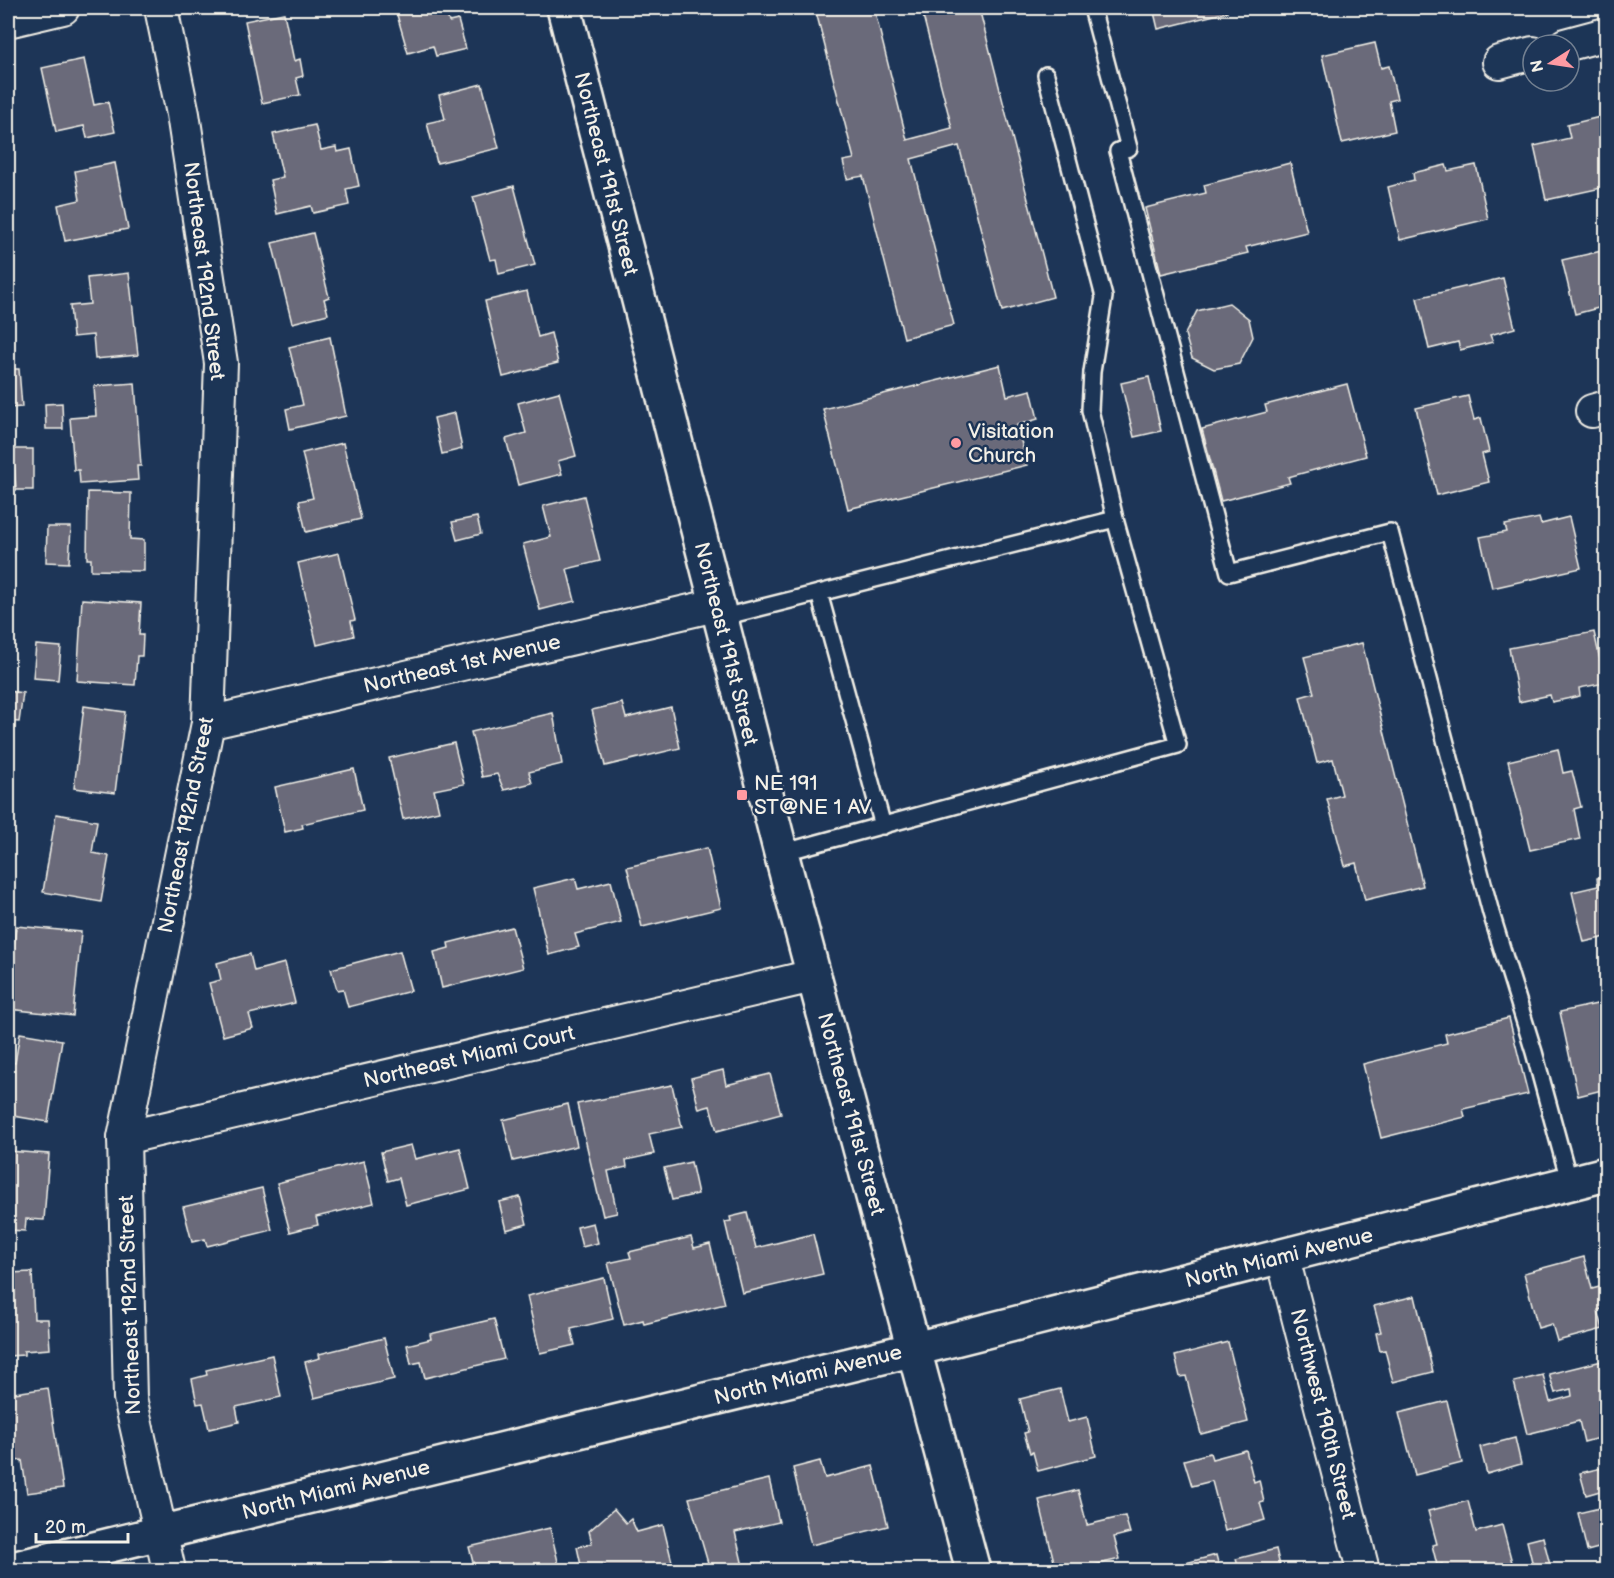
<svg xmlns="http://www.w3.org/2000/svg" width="1614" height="1578" viewBox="0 0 1614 1578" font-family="'Balsamiq Sans',sans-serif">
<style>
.building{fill:#6a6a7a;stroke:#f4f1e8;stroke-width:1.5}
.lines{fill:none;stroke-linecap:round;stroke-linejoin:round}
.lane-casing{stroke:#f4f1e8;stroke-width:20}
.street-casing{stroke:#f4f1e8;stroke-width:36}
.secondary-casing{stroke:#f4f1e8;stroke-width:38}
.lane{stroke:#1d3557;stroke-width:15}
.street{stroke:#1d3557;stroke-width:32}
.secondary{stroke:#1d3557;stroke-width:33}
.poi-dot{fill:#ff9aa2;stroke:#1d3557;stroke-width:2}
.labels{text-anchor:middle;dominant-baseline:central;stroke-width:5;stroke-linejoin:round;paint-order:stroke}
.street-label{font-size:21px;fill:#f4f1e8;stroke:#1d3557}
.poi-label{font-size:21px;fill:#f4f1e8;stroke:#1d3557;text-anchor:start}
</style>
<rect width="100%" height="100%" fill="#1d3557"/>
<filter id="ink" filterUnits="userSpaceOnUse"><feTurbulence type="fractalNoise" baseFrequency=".0167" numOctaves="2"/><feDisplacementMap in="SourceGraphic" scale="12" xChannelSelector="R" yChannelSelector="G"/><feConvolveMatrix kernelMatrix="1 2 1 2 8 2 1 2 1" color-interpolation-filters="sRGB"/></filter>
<g filter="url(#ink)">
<g class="building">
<polygon points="395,8 439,8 440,13 446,11 449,22 458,20 466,49 436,56 433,46 408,53"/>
<polygon points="815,8 874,8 907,140 952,128 921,8 979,8 1053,297 1002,311 959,146 911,159 954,325 904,338 863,176 847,179 843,161 854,159"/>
<polygon points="1153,8 1226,8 1227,12 1158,29"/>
<polygon points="284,13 294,61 300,59 303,76 296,78 300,95 262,103 245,21"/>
<polygon points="1375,43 1381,68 1389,66 1397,99 1389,101 1395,131 1342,143 1322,55"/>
<polygon points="84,59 94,105 108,102 115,132 87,138 84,126 56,132 42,68"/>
<polygon points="482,84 499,148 437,163 427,123 445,119 439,95"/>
<polygon points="1604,116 1606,128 1606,187 1546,200 1534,146 1570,138 1567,125"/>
<polygon points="315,125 321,150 336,147 337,152 351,149 359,186 346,189 349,205 313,213 311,206 277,214 270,180 283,177 273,134"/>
<polygon points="115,163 128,229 65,241 58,205 80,200 75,171"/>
<polygon points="1290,163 1307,232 1246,247 1248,253 1161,274 1145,208 1206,193 1204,185"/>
<polygon points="1446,165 1448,171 1476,165 1488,219 1400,240 1388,187 1414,180 1413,173"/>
<polygon points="514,186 535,265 499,274 496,259 490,260 473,197"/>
<polygon points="313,233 329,297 324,299 328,314 292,323 272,243"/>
<polygon points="1606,250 1606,306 1575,314 1562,260"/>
<polygon points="129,273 138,355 95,359 93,335 73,337 70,306 90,304 87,278"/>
<polygon points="1503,278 1515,328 1490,335 1493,342 1460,350 1458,342 1429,349 1417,298"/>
<polygon points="527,291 538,337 551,333 558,363 503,377 485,301"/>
<polygon points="1229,303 1249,319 1253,337 1239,364 1214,369 1192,358 1185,334 1197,311"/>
<polygon points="330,337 346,416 290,429 286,409 303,405 289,347"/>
<polygon points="1000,365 1007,396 1031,390 1038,419 1017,425 1027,465 848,509 823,409"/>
<polygon points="8,369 19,369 22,407 8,408"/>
<polygon points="1149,377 1161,431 1134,437 1121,383"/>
<polygon points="135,383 141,466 137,466 138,480 80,484 79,470 74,470 70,418 96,416 94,386"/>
<polygon points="1347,384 1366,456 1288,477 1290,483 1221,501 1202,429 1267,412 1265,405"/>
<polygon points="559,392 576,456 558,461 562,474 518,485 506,439 526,433 518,403"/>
<polygon points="1468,396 1474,420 1481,418 1489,452 1482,454 1489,482 1437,495 1416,408"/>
<polygon points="62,403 63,429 46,429 45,404"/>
<polygon points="455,413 462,449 442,454 434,418"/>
<polygon points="343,443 361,519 306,532 299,501 313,498 302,453"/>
<polygon points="13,449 33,449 33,490 16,490"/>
<polygon points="88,492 131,493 130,539 144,540 144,571 91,570 91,559 87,559"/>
<polygon points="584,496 600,561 567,569 575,601 540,610 523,544 551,537 543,506"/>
<polygon points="477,517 481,534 457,540 452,522"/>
<polygon points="1569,517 1581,568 1492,588 1480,537 1507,532 1505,525 1539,518 1541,524"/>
<polygon points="47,527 71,527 69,563 46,562"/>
<polygon points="339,553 355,620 351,621 354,636 317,645 298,563"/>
<polygon points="82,599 141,603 139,635 143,635 142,656 137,656 135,685 77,681"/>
<polygon points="1594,632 1605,683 1579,688 1580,696 1552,702 1550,695 1519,702 1509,648"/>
<polygon points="1362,643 1423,886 1365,900 1356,863 1345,866 1327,799 1342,795 1333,759 1317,763 1300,697 1314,693 1304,657"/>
<polygon points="36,645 61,647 58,680 33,678"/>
<polygon points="8,691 23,693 19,722 8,721"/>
<polygon points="622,703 626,718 671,707 680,748 605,766 592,710"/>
<polygon points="84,706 125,712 115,793 74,788"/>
<polygon points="553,713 562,764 529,772 532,783 504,790 497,774 482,777 471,732"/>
<polygon points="454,743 464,784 434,790 439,811 403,819 389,758"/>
<polygon points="1558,749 1563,773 1572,771 1581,807 1574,809 1580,839 1530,850 1508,761"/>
<polygon points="354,769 363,810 302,824 303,828 285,832 275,787"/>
<polygon points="56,814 97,821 92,853 109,856 101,902 43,892"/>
<polygon points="707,848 721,908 642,927 627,867"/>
<polygon points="1606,876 1606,937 1584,942 1572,892 1598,886 1597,878"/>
<polygon points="575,878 578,889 611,881 621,922 575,934 579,947 549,955 533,888"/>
<polygon points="16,926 81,932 73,1016 8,1009"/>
<polygon points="512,927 523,968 442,988 434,952 449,948 448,943"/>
<polygon points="400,951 411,991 348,1007 343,989 337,990 331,969"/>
<polygon points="250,954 254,971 285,963 295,1003 249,1014 253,1028 223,1036 209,983 221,980 217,963"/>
<polygon points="1606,1002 1606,1089 1578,1096 1560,1012"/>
<polygon points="1509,1018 1528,1094 1463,1109 1465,1117 1381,1138 1363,1064 1447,1043 1445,1034"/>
<polygon points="20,1033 62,1040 48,1122 8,1115 8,1062 15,1063"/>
<polygon points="723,1070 726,1085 770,1074 781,1114 717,1131 710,1106 699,1109 691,1078"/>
<polygon points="672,1085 682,1127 649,1134 654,1154 626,1160 627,1167 608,1171 617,1213 603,1216 577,1104"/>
<polygon points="568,1104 577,1146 513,1161 503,1120"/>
<polygon points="411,1145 415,1159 460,1148 470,1189 406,1205 399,1178 388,1181 381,1152"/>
<polygon points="8,1151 49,1154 44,1220 26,1219 25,1231 8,1230"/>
<polygon points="364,1161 374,1203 316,1217 318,1225 290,1232 277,1183"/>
<polygon points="691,1162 698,1194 672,1200 664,1168"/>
<polygon points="262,1188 272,1230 207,1246 205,1239 192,1242 183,1207"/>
<polygon points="520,1197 527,1224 506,1230 499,1202"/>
<polygon points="747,1213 756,1248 813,1234 823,1274 742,1293 725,1222 731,1221 730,1217"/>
<polygon points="593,1223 598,1243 582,1247 577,1227"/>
<polygon points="691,1237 694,1248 710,1244 725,1304 644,1324 643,1320 624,1325 608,1263 631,1258 629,1252"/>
<polygon points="1584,1257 1592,1289 1603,1286 1606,1308 1598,1310 1603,1329 1557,1341 1552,1324 1538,1328 1524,1273"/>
<polygon points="32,1272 34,1319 48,1319 50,1349 24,1351 24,1355 8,1356 8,1273"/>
<polygon points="604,1278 613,1319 571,1329 575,1345 540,1353 527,1296"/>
<polygon points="1415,1296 1433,1372 1393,1382 1385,1350 1380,1351 1376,1333 1381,1332 1374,1306"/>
<polygon points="494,1319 504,1359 425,1378 421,1362 411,1364 407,1345 431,1339 430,1334"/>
<polygon points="384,1338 394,1379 314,1398 305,1362 320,1358 319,1354"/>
<polygon points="1228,1342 1248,1422 1201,1434 1186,1376 1180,1377 1175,1356"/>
<polygon points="272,1355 281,1397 236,1407 239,1422 209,1429 203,1403 197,1404 192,1379 207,1375 206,1370"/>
<polygon points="1606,1360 1606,1436 1584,1442 1579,1421 1527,1434 1514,1382 1543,1375 1550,1402 1572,1396 1571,1389 1555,1393 1549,1374"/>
<polygon points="48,1388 63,1488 27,1493 22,1460 16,1461 8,1394"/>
<polygon points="1060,1389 1068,1422 1087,1417 1096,1456 1038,1471 1033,1452 1030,1453 1024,1433 1028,1432 1020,1399"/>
<polygon points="1447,1401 1462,1463 1415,1475 1399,1413"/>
<polygon points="1515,1438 1521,1464 1487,1474 1480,1447"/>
<polygon points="1246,1450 1254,1482 1259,1480 1264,1502 1260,1503 1265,1520 1225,1531 1212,1481 1192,1486 1184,1460 1210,1453 1212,1459"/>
<polygon points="820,1461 825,1478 873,1466 888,1526 811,1545 793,1468"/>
<polygon points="1606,1467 1606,1546 1587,1551 1578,1513 1604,1507 1600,1491 1586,1495 1580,1473"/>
<polygon points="769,1479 779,1522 735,1532 743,1566 710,1570 689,1498"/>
<polygon points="1078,1490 1087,1525 1125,1516 1130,1533 1114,1537 1120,1559 1073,1570 1056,1570 1039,1500"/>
<polygon points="1468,1501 1476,1532 1502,1525 1513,1566 1495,1570 1443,1570 1442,1564 1437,1565 1432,1545 1437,1544 1428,1511"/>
<polygon points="614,1509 626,1523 631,1519 637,1532 663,1525 674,1570 607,1570 605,1565 582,1570 577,1547 592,1543 589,1531"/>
<polygon points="550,1528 560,1570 475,1570 469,1547"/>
<polygon points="1543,1537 1551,1569 1534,1570 1527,1541"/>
<polygon points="1276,1549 1281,1570 1239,1570 1236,1559"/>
<polygon points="1216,1555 1220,1570 1184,1570 1182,1564"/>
<polygon points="392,1562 393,1570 363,1570"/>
</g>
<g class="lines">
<defs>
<g id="lane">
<polyline points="1092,8 1129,148 1118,151 1229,573 1390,532 1491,913 1534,1052 1570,1184"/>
<polyline points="819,593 883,826"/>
<polyline points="719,618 1115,519"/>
<polyline points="781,853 1178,745 1115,519 1090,410 1092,372 1104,297 1046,75"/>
</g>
<g id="street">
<polyline points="161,8 183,114 221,363 208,723 124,1138 130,1398 169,1570"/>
<polyline points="8,21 63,8"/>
<polyline points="1565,45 1606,34"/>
<polyline points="1499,62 1533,53"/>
<polyline points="1592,411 1606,407"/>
<polyline points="208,723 716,605"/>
<polyline points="124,1138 813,976"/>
<polyline points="1283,1258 1363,1570"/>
</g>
<g id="secondary">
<polyline points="564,8 781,853 973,1570"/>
<polyline points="8,1570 915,1349 1606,1174"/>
</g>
</defs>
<use href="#lane" class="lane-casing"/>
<use href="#street" class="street-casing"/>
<use href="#secondary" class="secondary-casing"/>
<use href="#lane" class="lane"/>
<use href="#street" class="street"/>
<use href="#secondary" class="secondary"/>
</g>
</g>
<g class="poi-dot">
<circle cx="956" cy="443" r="6"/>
<rect x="736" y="789" width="12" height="12" rx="3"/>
</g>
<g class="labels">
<g class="street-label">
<text transform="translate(606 174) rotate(76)">Northeast 191st Street</text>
<text transform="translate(204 271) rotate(83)">Northeast 192nd Street</text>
<text transform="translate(726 644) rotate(76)">Northeast 191st Street</text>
<text transform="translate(462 664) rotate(-13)">Northeast 1st Avenue</text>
<text transform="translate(186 825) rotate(-79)">Northeast 192nd Street</text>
<text transform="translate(469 1057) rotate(-13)">Northeast Miami Court</text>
<text transform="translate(851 1114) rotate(75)">Northeast 191st Street</text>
<text transform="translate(1279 1258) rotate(-14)">North Miami Avenue</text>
<text transform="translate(130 1305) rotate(-92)">Northeast 192nd Street</text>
<text transform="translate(808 1375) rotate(-14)">North Miami Avenue</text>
<text transform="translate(1323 1414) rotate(76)">Northwest 190th Street</text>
<text transform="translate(336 1490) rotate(-14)">North Miami Avenue</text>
</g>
<g class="poi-label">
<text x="968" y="431">Visitation<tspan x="968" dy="24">Church</tspan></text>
<text x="754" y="783">NE 191<tspan x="754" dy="24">ST@NE 1 AV</tspan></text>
</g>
</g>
<rect width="1614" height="1578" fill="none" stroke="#1d3557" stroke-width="30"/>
<rect x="15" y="15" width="1584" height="1548" fill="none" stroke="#f4f1e8" stroke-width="2" filter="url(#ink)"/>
<g transform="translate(1551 63) rotate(258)"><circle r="28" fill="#1d3557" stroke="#738091" stroke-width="1.5"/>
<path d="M0-4.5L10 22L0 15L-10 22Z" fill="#ff9aa2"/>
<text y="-9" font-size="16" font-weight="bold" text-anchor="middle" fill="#f4f1e8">N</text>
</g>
<path d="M36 1533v9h92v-9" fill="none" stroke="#f4f1e8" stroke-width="3"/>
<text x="45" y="1533" font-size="18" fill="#f4f1e8" stroke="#1d3557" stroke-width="4.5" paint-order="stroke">20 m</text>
</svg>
